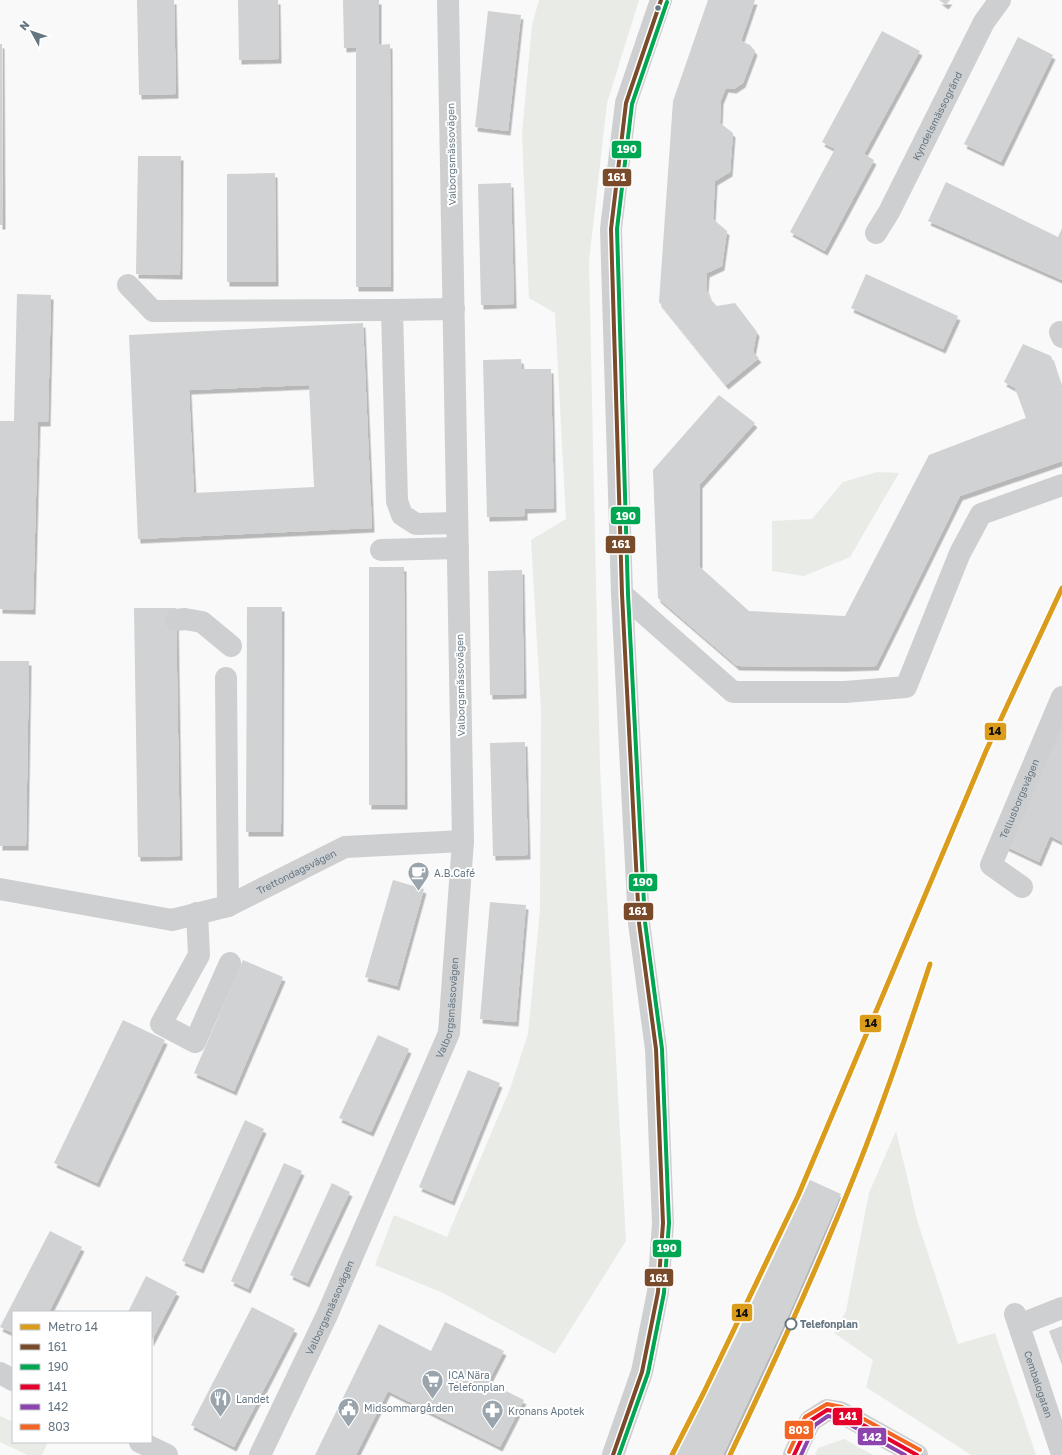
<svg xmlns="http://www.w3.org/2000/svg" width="1062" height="1455" viewBox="0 0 1062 1455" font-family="'Golos Text',sans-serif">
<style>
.green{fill:#e8ebe6}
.building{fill:#d0d2d3;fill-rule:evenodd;filter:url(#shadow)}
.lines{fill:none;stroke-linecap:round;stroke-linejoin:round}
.minor{stroke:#cecfd0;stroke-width:22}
.bus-1-casing{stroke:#fff;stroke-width:7}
.bus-2-casing{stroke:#fff;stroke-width:7}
.bus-3-casing{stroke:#fff;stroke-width:7}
.bus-4-casing{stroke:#fff;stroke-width:7}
.bus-5-casing{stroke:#fff;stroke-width:7}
.bus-1{stroke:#7a4b2a;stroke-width:4}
.bus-2{stroke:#00a651;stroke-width:4}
.bus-3{stroke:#e4002b;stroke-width:4}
.bus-4{stroke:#8e44ad;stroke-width:4}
.bus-5{stroke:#f26522;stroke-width:4}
.metro-1-casing{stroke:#fff;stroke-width:8}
.metro-1{stroke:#da9c1a;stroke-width:5}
.bus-dot{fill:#657683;stroke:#fff;stroke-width:1.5}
.stop-dot{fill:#fff;stroke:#657683;stroke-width:2}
.labels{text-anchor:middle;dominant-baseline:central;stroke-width:4;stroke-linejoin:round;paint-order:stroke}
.street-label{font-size:10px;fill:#657683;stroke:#fff}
.poi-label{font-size:10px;fill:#657683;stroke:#fff;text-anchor:start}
.stop-label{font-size:10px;font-weight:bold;fill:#657683;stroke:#fff;text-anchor:start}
.line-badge{stroke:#fff;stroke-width:1.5}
.badge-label{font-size:11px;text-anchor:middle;font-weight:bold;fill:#fff}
.pale-badge-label{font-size:11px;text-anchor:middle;font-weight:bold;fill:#111}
</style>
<defs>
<filter id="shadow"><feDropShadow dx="2.5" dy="4.5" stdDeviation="0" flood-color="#0004"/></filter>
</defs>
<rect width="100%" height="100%" fill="#f9f9f9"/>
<g class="green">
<polygon points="539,0 639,0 607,103 589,261 600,768 626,1241 555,1354 443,1293 375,1265 394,1215 447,1237 510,1089 528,1034 540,910 541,710 531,540 566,519 555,313 529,298 522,134 532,25"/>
<polygon points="877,472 899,473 850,557 804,576 772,571 772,521 812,519 843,482"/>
<polygon points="896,1131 906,1172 917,1220 958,1344 995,1333 1036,1455 971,1455 866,1387 873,1360 834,1333 846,1311 869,1193"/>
<polygon points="0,1416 13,1422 13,1442 48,1442 42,1455 28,1455 0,1442"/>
<polygon points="844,1439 873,1455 815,1455 818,1448"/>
</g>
<g class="building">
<polygon points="137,0 174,0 176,94 139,95"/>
<polygon points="238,0 278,0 279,59 239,60"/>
<polygon points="343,0 379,0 379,45 390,44 391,287 356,287 356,47 344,48"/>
<polygon points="708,0 755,0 741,41 750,45 755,51 743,83 734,89 726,88 721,100 720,123 733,133 730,172 715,181 713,219 727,231 722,266 707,273 706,288 710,299 717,306 735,303 757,332 753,352 759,358 726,385 659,302 673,101"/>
<polygon points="939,0 950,0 946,5"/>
<polygon points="488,11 521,15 508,131 475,127"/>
<polygon points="882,31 920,51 864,154 874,160 825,251 790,232 835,149 822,142"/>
<polygon points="1018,37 1053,55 1001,162 964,144"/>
<polygon points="0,44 2,44 3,225 0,225"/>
<polygon points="138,156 181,156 180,275 136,274"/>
<polygon points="275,173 276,282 227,282 227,174"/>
<polygon points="946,182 1058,237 1062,228 1062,280 928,221"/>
<polygon points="511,183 514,304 481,305 478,184"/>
<polygon points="866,274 958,316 943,349 851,308"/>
<polygon points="17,294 51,295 48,422 38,422 33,610 0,609 0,421 14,421"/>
<path d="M363 323 372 528 138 539 129 335ZM309 385 314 487 194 493 189 390Z"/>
<polygon points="1023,344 1051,356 1062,390 1062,461 960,496 876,666 843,667 737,666 658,598 653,470 719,395 755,423 700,484 700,567 749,611 845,616 929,455 1026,418 1015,388 1004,382"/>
<polygon points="521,359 522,369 551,369 554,508 525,509 525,516 487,517 483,360"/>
<polygon points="369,567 404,567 405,805 369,805"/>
<polygon points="522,570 524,694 490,695 488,571"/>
<polygon points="247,607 282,607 281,832 246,832"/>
<polygon points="134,608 176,608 180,856 138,857"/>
<polygon points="0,661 29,661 26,846 0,846"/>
<polygon points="1062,721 1062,842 1050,836 1039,862 1005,846"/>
<polygon points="525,742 528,855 493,856 490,743"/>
<polygon points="393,880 424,889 397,986 365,977"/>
<polygon points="490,902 526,905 516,1022 480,1019"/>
<polygon points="243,960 283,977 234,1091 194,1073"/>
<polygon points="123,1020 165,1040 97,1183 54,1163"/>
<polygon points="378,1035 409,1049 371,1132 339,1118"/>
<polygon points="468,1070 500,1083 452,1201 419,1187"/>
<polygon points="245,1120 264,1129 201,1269 182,1261"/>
<polygon points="284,1163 302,1171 248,1289 231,1281"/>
<polygon points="810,1180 841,1194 788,1316 723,1455 676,1455 737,1334"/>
<polygon points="332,1183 350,1192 307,1283 290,1275"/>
<polygon points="50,1231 82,1247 49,1312 13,1312 13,1333 0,1327"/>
<polygon points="146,1276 177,1292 151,1342 151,1312 128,1312"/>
<polygon points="252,1307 295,1329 234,1447 191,1425"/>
<polygon points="445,1322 504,1351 488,1382 524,1400 500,1447 388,1391 356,1455 315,1455 379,1324 431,1351"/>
<polygon points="1062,1326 1062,1365 1049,1331"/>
</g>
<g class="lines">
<g class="minor">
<path id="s1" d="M876 233 889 212 984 22 1000 0"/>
<polyline points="128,285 153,311 392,310"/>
<polyline points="454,309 392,310 397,501 402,515 416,524 457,523"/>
<polyline points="1060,332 1062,337"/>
<polyline points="381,550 458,548"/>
<polyline points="622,594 733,692 845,692 906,687 960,553 981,514 1062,485"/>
<polyline points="176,620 185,619 202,622 231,646"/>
<polyline points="226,678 228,906"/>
<path id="s2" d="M1022 887 991 865 1062 697"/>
<path id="s3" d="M0 889 172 920 228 906 345 847 463 841"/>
<polyline points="197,913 199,955 161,1024 195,1042 230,963"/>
<path id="s4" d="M1015 1314 1062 1454"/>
<polyline points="1019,1325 1062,1308"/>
<polyline points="0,1373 13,1380"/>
<polyline points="140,1442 167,1455"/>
<path id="s5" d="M260 1455 327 1315 449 1033 463 841 448 0"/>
<polyline points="613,1455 642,1372 658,1292 663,1223 656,1049 639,923 622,594 611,229 626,103 661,0"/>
<polyline points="794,1455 810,1421 827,1410 840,1412 917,1455"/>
</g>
<defs>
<polyline id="bus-1" points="613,1455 642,1372 658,1292 663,1223 656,1049 639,923 622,594 611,229 626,103 661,0"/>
<polyline id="bus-2" points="619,1455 648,1373 664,1293 669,1223 662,1049 645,922 628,594 617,229 632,104 667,2"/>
<polyline id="bus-3" points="794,1455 810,1421 827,1410 840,1412 917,1455"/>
<polyline id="bus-4" points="801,1455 815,1425 828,1416 838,1418 905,1455"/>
<polyline id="bus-5" points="789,1452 805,1417 827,1404 842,1407 920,1450"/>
</defs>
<use href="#bus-1" class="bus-1-casing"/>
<use href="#bus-2" class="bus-2-casing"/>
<use href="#bus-3" class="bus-3-casing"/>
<use href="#bus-4" class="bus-4-casing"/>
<use href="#bus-5" class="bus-5-casing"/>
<use href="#bus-1" class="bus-1"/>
<use href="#bus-2" class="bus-2"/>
<use href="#bus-3" class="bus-3"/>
<use href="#bus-4" class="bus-4"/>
<use href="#bus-5" class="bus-5"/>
<defs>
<g id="metro-1">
<polyline points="672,1455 704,1392 798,1196 986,751 1062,588"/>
<path d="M730 1455C776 1359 820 1263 859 1164 885 1098 908 1031 930 964"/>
</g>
</defs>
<use href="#metro-1" class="metro-1-casing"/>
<use href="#metro-1" class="metro-1"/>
</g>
<defs>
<symbol id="cafe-pin" viewBox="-11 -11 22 30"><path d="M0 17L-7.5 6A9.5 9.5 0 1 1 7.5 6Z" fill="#99a4ac" stroke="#fff"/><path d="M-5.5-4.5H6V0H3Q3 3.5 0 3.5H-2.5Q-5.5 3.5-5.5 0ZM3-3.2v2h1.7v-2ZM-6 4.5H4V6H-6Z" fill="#fff"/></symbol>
<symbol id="supermarket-pin" viewBox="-11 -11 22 30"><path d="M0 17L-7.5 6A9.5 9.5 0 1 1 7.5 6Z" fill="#99a4ac" stroke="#fff"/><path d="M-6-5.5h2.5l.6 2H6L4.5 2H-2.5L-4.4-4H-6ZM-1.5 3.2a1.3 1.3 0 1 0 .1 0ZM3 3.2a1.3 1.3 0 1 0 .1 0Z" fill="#fff"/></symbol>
<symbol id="restaurant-pin" viewBox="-11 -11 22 30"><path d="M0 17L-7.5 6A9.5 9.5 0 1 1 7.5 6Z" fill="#99a4ac" stroke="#fff"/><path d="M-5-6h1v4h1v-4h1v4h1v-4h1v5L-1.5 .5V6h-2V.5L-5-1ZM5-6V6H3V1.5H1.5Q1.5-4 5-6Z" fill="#fff"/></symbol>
<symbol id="civic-pin" viewBox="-11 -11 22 30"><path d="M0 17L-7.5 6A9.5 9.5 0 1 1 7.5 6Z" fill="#99a4ac" stroke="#fff"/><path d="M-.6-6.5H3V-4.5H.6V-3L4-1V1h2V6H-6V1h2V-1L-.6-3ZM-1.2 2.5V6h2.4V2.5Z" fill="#fff"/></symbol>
<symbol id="pharmacy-pin" viewBox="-11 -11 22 30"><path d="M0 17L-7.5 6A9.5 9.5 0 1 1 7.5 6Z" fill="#99a4ac" stroke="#fff"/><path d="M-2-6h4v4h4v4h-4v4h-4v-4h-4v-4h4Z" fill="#fff"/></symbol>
</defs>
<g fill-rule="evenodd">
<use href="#cafe-pin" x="406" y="860" width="25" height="34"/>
<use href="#supermarket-pin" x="420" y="1368" width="25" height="34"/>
<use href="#restaurant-pin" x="208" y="1386" width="25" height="34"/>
<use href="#civic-pin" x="336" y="1396" width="25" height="34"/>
<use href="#pharmacy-pin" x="480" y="1398" width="25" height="34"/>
</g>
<circle class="bus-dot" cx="658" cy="8" r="3.5"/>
<circle class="stop-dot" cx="791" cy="1324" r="5.5"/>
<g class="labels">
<g class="street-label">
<text stroke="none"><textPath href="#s1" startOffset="132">Kyndelsmässogränd</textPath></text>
<text transform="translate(451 154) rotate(-91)">Valborgsmässovägen</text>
<text transform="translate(460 685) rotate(-91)">Valborgsmässovägen</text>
<text stroke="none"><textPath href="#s2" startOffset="110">Tellusborgsvägen</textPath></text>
<text stroke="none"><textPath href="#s3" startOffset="309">Trettondagsvägen</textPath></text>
<text stroke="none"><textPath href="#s5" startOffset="487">Valborgsmässovägen</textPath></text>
<text stroke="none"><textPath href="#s5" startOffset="163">Valborgsmässovägen</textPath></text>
<text stroke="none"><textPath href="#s4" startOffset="74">Cembalogatan</textPath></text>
</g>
<g class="poi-label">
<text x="434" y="873">A.B.Café</text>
<text x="448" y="1375">ICA Nära<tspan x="448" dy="12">Telefonplan</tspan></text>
<text x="236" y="1399">Landet</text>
<text x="364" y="1408">Midsommargården</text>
<text x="508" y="1411">Kronans Apotek</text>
</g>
<g class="stop-label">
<text x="800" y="1324">Telefonplan</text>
</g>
</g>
<g class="line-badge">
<rect x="611" y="140" width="31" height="19" rx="4" fill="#00a651"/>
<rect x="602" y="168" width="30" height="19" rx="4" fill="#7a4b2a"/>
<rect x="610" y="506" width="31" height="19" rx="4" fill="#00a651"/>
<rect x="605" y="535" width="31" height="19" rx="4" fill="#7a4b2a"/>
<rect x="984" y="722" width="23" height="19" rx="4" fill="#da9c1a"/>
<rect x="628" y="873" width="30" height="19" rx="4" fill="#00a651"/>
<rect x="623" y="902" width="31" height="19" rx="4" fill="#7a4b2a"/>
<rect x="859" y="1014" width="23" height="19" rx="4" fill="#da9c1a"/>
<rect x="652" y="1239" width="30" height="19" rx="4" fill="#00a651"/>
<rect x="644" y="1268" width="30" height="19" rx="4" fill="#7a4b2a"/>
<rect x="731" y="1303" width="22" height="19" rx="4" fill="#da9c1a"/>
<rect x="832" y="1407" width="31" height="19" rx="4" fill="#e4002b"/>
<rect x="784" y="1420" width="30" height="20" rx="4" fill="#f26522"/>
<rect x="857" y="1427" width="30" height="19" rx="4" fill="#8e44ad"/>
</g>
<g class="badge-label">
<text x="627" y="153">190</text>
<text x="617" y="181">161</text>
<text x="626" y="520">190</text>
<text x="621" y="548">161</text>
<text x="643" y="886">190</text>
<text x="638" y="915">161</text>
<text x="667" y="1252">190</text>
<text x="659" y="1282">161</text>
<text x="848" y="1420">141</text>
<text x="799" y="1434">803</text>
<text x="872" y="1441">142</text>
</g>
<g class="pale-badge-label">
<text x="995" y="735">14</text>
<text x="871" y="1027">14</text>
<text x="742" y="1317">14</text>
</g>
<rect x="12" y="1311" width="140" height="132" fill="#ffffff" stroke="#c1c8cd"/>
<rect x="20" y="1324" width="20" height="6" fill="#da9c1a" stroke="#c1c8cd"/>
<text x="48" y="1331" font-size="12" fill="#657683">Metro 14</text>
<rect x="20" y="1344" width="20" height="6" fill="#7a4b2a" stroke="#c1c8cd"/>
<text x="48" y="1351" font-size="12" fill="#657683">161</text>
<rect x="20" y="1364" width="20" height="6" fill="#00a651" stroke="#c1c8cd"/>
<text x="48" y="1371" font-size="12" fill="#657683">190</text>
<rect x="20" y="1384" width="20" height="6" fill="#e4002b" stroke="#c1c8cd"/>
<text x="48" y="1391" font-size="12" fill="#657683">141</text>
<rect x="20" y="1404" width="20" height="6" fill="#8e44ad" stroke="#c1c8cd"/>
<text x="48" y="1411" font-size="12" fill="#657683">142</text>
<rect x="20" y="1424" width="20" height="6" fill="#f26522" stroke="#c1c8cd"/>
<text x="48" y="1431" font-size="12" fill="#657683">803</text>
<g transform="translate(32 32) rotate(310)" stroke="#ffffff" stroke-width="3" paint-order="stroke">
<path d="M0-3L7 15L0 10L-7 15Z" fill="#657683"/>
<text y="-6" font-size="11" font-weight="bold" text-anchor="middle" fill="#657683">N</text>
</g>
</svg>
